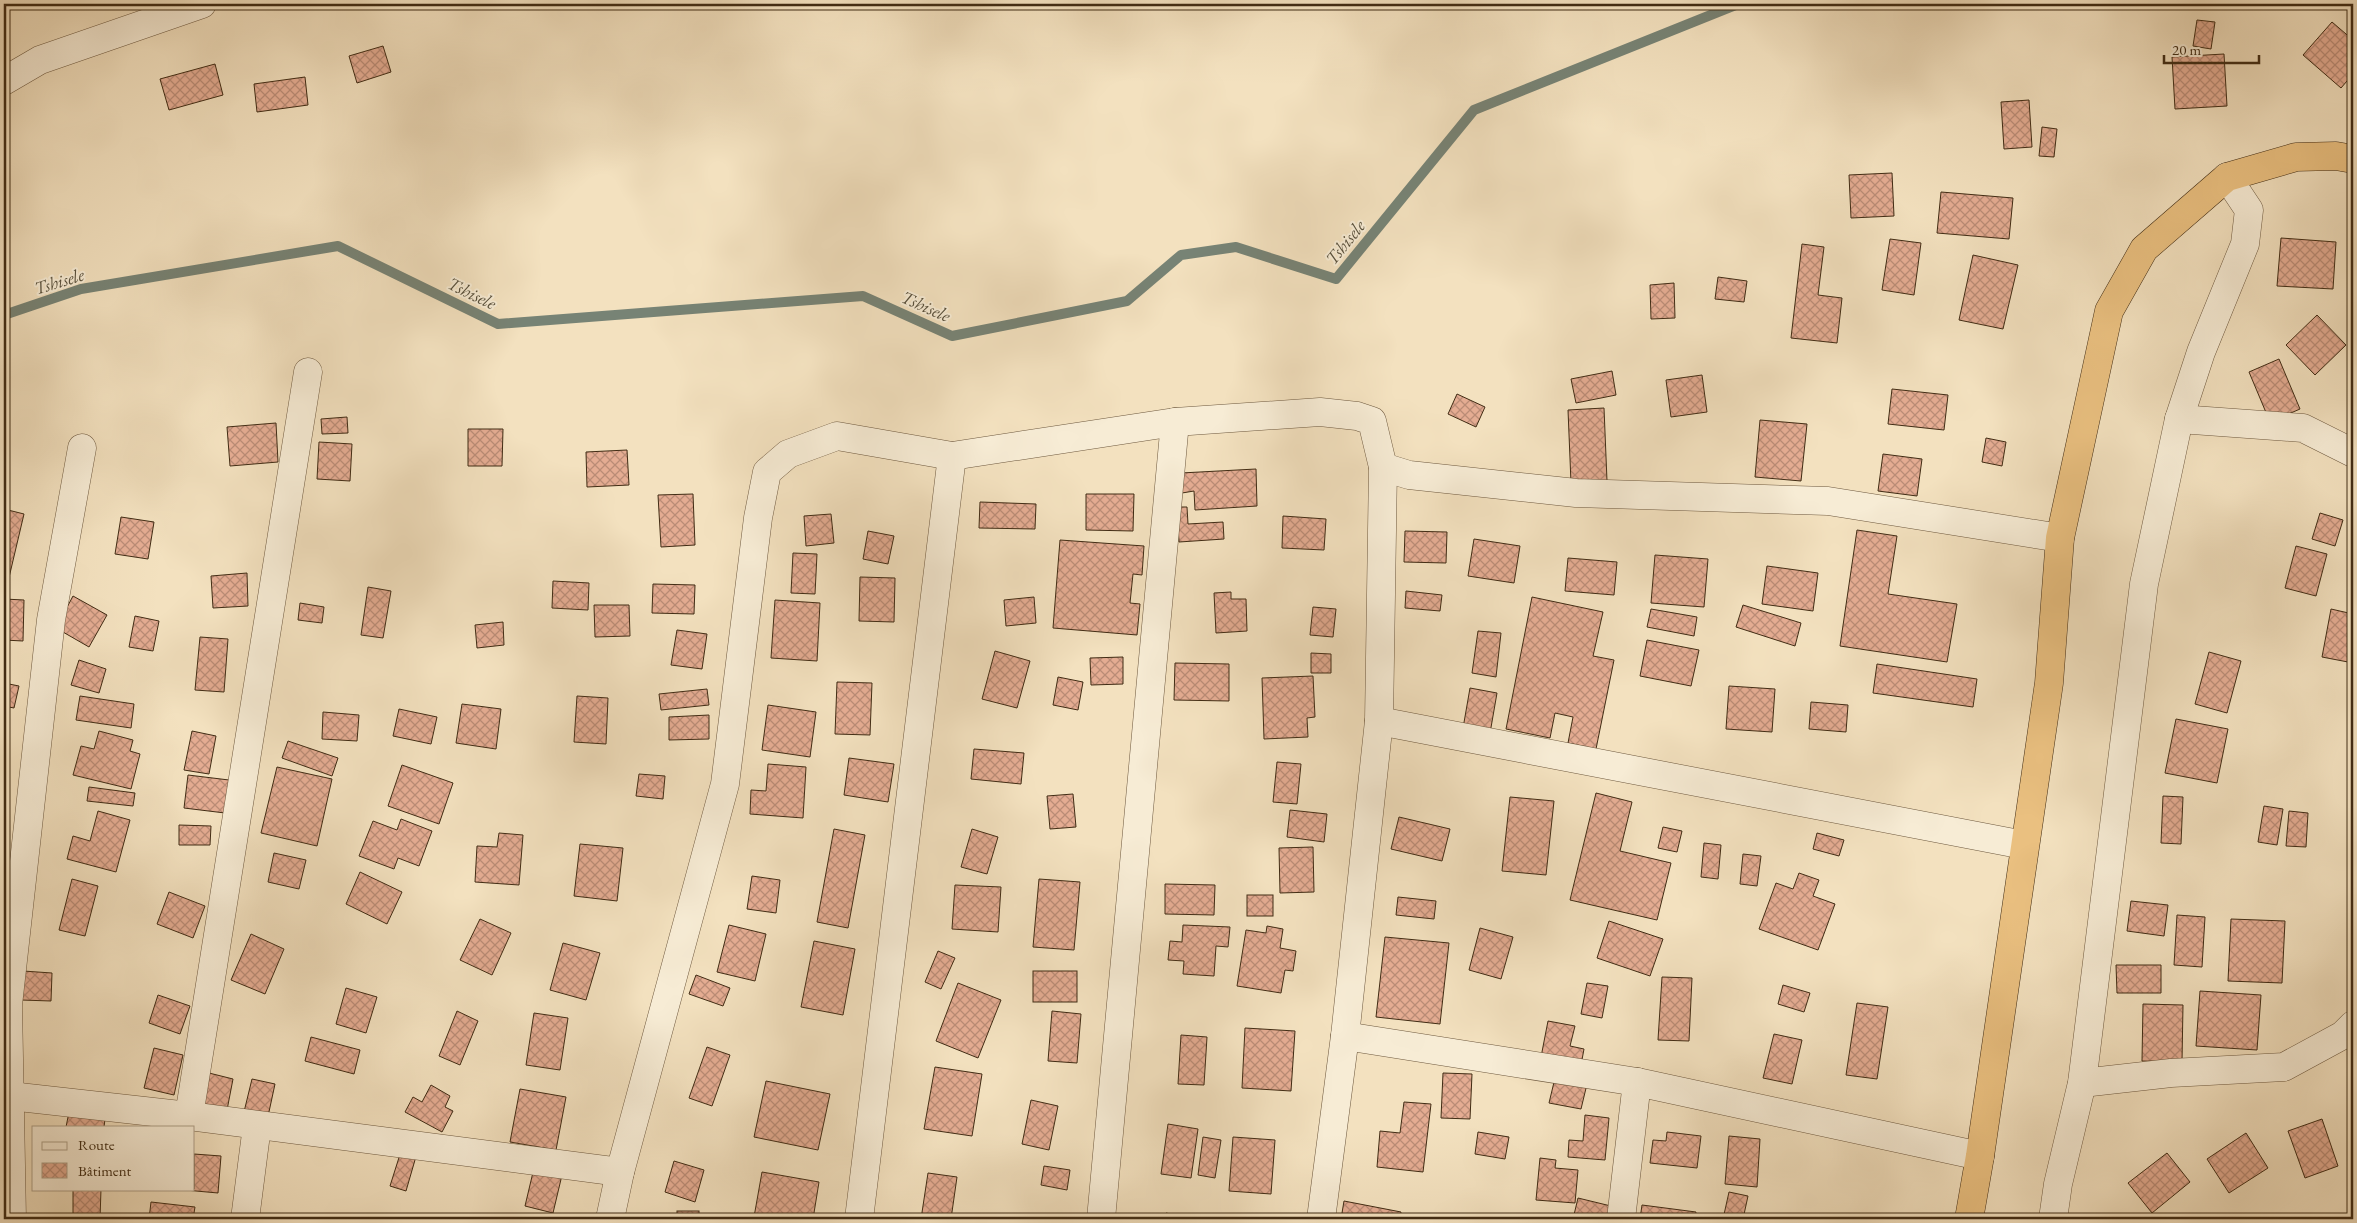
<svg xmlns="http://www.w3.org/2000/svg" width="2357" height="1223" viewBox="0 0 2357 1223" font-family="'EB Garamond',serif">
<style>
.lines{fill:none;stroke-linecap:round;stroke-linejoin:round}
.stream{stroke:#778375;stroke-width:10}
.building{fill:url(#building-cross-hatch);stroke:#412c14}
.minor-casing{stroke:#6e593f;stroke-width:29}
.highway-casing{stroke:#412c14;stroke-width:29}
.minor{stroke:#f7ecd5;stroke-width:28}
.highway{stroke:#eac080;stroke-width:28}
.labels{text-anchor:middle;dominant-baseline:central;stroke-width:4;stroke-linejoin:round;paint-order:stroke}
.water-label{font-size:18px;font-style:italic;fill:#58503c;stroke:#f7ecd5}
</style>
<defs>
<pattern id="building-cross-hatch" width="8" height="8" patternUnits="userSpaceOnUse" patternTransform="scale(1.25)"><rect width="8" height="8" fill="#e4ac92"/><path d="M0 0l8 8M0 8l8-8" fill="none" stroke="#ba8c76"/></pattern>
</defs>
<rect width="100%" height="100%" fill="#f3e1bf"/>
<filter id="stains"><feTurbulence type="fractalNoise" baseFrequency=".004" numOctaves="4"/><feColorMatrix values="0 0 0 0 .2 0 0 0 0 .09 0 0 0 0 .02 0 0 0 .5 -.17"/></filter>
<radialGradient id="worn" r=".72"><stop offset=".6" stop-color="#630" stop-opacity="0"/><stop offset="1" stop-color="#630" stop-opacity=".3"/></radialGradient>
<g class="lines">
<polyline class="stream" points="4,315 81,289 338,246 498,324 863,296 952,336 1127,301 1181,255 1236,247 1336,279 1474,110 1738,4"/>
</g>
<g class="building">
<polygon points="2197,20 2215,22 2211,49 2193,46"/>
<polygon points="2332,22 2353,40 2353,74 2341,88 2303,55"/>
<polygon points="383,46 391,72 357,83 349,56"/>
<polygon points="2224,54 2227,106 2175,109 2172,57"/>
<polygon points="215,64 223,95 169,110 160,79"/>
<polygon points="305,77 308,105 257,112 254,84"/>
<polygon points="2029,100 2032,147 2004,149 2001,102"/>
<polygon points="2042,127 2057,129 2054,157 2039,156"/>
<polygon points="1892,173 1894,216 1851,218 1849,175"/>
<polygon points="1941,192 2013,198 2009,239 1937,233"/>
<polygon points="2281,238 2336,242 2333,289 2277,286"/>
<polygon points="1890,239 1921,243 1914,295 1882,290"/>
<polygon points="1802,244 1824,247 1818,295 1842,298 1837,343 1791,338"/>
<polygon points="1973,255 2018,265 2003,329 1959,320"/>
<polygon points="1718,277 1747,281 1744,302 1715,299"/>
<polygon points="1674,283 1675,318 1651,319 1650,285"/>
<polygon points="2317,315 2346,345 2315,375 2286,345"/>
<polygon points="2279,359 2300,409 2270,422 2249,372"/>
<polygon points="1612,371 1616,395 1576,403 1571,379"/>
<polygon points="1702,375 1707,412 1671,417 1666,380"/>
<polygon points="1892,389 1948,395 1944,430 1888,424"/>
<polygon points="1457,394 1485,407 1476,427 1448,414"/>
<polygon points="1604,408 1607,481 1571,483 1568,410"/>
<polygon points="347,417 348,433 322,434 321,419"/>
<polygon points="1760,420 1807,424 1801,481 1755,477"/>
<polygon points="276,423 278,462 230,466 227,427"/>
<polygon points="468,429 503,429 502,466 468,466"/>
<polygon points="1986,438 2006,442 2002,466 1982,462"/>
<polygon points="319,442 352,444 350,481 317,479"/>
<polygon points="627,450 629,485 587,487 586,452"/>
<polygon points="1883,454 1922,459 1917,496 1878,491"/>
<polygon points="1256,469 1257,506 1195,510 1194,491 1182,493 1181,473"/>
<polygon points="693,494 695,545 661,547 658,495"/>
<polygon points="1086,494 1134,494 1133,531 1086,530"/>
<polygon points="980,502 1036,504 1035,529 979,528"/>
<polygon points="1177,507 1187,507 1188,524 1223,522 1224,539 1179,542"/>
<polygon points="4,509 24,514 7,586 4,586"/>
<polygon points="2320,513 2343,520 2335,546 2312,539"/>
<polygon points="831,514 834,543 806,546 804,516"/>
<polygon points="1283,516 1326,519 1324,550 1282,548"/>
<polygon points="121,517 154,522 148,559 115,554"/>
<polygon points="1857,530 1897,536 1888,594 1957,604 1947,662 1840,646"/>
<polygon points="868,531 894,536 888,564 863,559"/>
<polygon points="1405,531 1447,532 1446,563 1404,562"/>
<polygon points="1474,539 1520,546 1514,583 1468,576"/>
<polygon points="1060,540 1144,546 1142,575 1133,574 1130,603 1140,604 1137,635 1053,628"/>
<polygon points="2296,546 2327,554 2316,596 2285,588"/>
<polygon points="793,553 817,554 815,594 791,593"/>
<polygon points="1655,555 1708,559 1704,607 1651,603"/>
<polygon points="1568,558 1617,562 1614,595 1565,591"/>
<polygon points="1767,566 1818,573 1813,611 1762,604"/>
<polygon points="247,573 248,606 213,608 211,576"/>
<polygon points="860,577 895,578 894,622 859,621"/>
<polygon points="553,581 589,583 588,610 552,608"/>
<polygon points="653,584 695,585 694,614 652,613"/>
<polygon points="368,587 391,591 383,638 361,635"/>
<polygon points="1406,591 1442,595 1440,611 1405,608"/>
<polygon points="1231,592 1231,599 1246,599 1247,631 1216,633 1214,593"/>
<polygon points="73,596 107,615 89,647 56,628"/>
<polygon points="1034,597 1036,623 1006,626 1004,600"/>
<polygon points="1532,597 1603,612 1593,656 1614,660 1596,749 1568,743 1573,717 1555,713 1550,738 1506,729"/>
<polygon points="4,599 24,600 23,641 4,640"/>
<polygon points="775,600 820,603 817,661 771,658"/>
<polygon points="300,603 324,607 322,623 298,620"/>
<polygon points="594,605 629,605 630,636 595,637"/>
<polygon points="1743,605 1801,623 1795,646 1736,627"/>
<polygon points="1313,607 1336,609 1333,637 1310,635"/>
<polygon points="1651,609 1697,617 1694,636 1647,627"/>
<polygon points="2331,609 2353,614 2353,637 2348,662 2322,657"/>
<polygon points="135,616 159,621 153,651 129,647"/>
<polygon points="503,622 504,645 477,648 475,625"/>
<polygon points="677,630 707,634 702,669 671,665"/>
<polygon points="1478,631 1501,633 1496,677 1472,673"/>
<polygon points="200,637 228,639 224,692 195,690"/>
<polygon points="1647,640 1699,650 1691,686 1640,676"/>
<polygon points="995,651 1030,661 1017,708 982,699"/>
<polygon points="2209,652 2241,661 2227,713 2195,704"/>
<polygon points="1311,653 1331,654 1331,673 1311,673"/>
<polygon points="1123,657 1123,684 1091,685 1090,658"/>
<polygon points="79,660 106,669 99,693 71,685"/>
<polygon points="1175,663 1229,664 1229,701 1174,700"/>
<polygon points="1877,664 1977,679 1973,707 1873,693"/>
<polygon points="1313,676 1315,717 1307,718 1308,737 1264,739 1262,678"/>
<polygon points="1058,677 1083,682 1078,710 1053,705"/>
<polygon points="837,682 872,683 870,735 835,734"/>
<polygon points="4,683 19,686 14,708 4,706"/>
<polygon points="1729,686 1775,689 1772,732 1726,729"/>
<polygon points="1470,688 1497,693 1489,739 1462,734"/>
<polygon points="707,689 709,705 661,710 659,694"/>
<polygon points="80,696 134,704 131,728 76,720"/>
<polygon points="577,696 608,698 606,744 574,742"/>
<polygon points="1811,702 1848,705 1846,732 1809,729"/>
<polygon points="462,704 501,709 496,749 456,743"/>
<polygon points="768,705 816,712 810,757 762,750"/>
<polygon points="399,709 437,717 431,744 393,736"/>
<polygon points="323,712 359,715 357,741 322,739"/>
<polygon points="709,715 709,739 669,740 669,717"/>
<polygon points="2176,719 2228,729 2217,783 2165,773"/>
<polygon points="99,731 133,740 130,751 140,754 131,789 73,775 81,746 94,749"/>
<polygon points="192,731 216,736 209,774 184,770"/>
<polygon points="288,741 338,758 332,776 282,758"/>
<polygon points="974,749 1024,753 1021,784 971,779"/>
<polygon points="849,758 894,764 888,802 844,795"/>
<polygon points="1277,762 1301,764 1297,804 1273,802"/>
<polygon points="768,764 806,767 803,818 750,814 751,790 766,791"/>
<polygon points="402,765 453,783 439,824 388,806"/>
<polygon points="277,767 332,779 317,846 261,833"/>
<polygon points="639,774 665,776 663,799 636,796"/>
<polygon points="188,775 229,780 225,813 184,808"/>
<polygon points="89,787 135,793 133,806 87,801"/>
<polygon points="1596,793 1632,802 1620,851 1671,863 1657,920 1570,900"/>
<polygon points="1073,794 1076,827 1050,829 1047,796"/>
<polygon points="2163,796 2183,797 2181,844 2161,843"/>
<polygon points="1510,797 1554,801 1546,875 1502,871"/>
<polygon points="2264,806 2283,809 2277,845 2258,842"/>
<polygon points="1290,810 1327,814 1324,842 1287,837"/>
<polygon points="98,811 130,820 116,872 67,859 73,836 90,841"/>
<polygon points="2289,811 2308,813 2306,847 2286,846"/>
<polygon points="1399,817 1450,829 1442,861 1391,849"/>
<polygon points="401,819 432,831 419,866 398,858 394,869 359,856 373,821 397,830"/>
<polygon points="179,825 211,826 210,845 179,845"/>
<polygon points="1663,827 1682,831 1677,852 1658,848"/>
<polygon points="834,829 865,835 848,928 817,922"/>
<polygon points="972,829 998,837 987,874 961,867"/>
<polygon points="499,833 523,835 519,885 475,882 477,846 497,847"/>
<polygon points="1817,833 1844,840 1839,856 1813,849"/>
<polygon points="1704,843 1721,845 1718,879 1701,877"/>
<polygon points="580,844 623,848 617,901 574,896"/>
<polygon points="1313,847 1314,892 1280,893 1279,848"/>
<polygon points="274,853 306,860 299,889 268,882"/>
<polygon points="1743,854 1761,856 1757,886 1740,884"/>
<polygon points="360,872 402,892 387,924 346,904"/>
<polygon points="1799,873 1819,880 1813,896 1835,904 1818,950 1759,929 1776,883 1793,889"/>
<polygon points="752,876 780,880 776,913 747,909"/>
<polygon points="72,879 98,886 85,936 59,930"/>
<polygon points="1039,879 1080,882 1074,950 1033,947"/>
<polygon points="1165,884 1215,885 1214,915 1165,914"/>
<polygon points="955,885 1001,887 998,932 952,929"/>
<polygon points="169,892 205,906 193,938 157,924"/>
<rect x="1247" y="895" width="26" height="21"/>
<polygon points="1398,897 1436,901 1434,919 1396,915"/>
<polygon points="2131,901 2168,905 2164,936 2127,931"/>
<polygon points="2177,915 2205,917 2202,967 2174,965"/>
<polygon points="480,919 511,933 492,975 460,960"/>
<polygon points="2231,919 2285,921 2282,983 2228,981"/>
<polygon points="1609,921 1663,939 1650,976 1597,958"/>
<polygon points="729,925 766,934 755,981 717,972"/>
<polygon points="1183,925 1230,927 1228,947 1216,946 1214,976 1183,974 1184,961 1168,960 1170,941 1182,942"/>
<polygon points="1267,926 1283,929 1280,948 1296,951 1293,971 1285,970 1281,993 1237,986 1246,930 1266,933"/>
<polygon points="1480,928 1513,937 1501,979 1469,970"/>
<polygon points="251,934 284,949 265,994 231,980"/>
<polygon points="1385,937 1449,943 1440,1024 1376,1017"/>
<polygon points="814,941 855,949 843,1015 801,1007"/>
<polygon points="563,943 600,953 586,1000 550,990"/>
<polygon points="938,951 955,958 941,989 925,982"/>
<polygon points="2116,965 2161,965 2161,993 2117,993"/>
<polygon points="23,971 52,973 51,1001 21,1000"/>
<rect x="1033" y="971" width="44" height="31"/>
<polygon points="696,975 730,988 723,1006 689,994"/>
<polygon points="1662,977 1692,978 1689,1041 1658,1040"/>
<polygon points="958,983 1001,1000 978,1058 936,1041"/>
<polygon points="1587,983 1608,986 1602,1018 1581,1014"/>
<polygon points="1783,985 1810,993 1804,1012 1778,1004"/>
<polygon points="346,988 377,997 366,1033 336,1024"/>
<polygon points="2200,991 2261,995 2257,1050 2196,1046"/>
<polygon points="158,995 190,1006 180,1034 149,1023"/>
<polygon points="1857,1003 1888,1007 1877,1079 1846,1075"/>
<polygon points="2143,1004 2183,1005 2182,1062 2142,1061"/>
<polygon points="457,1011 478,1021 460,1065 439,1056"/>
<polygon points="1052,1011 1081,1014 1077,1063 1048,1061"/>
<polygon points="534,1013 568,1018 560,1070 526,1065"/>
<polygon points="1548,1021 1575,1026 1570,1046 1584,1049 1581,1065 1541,1057"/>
<polygon points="1245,1028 1295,1031 1291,1091 1242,1088"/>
<polygon points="1774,1034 1802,1040 1792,1084 1763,1078"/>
<polygon points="1181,1035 1207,1037 1204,1085 1178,1084"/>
<polygon points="311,1037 360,1050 354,1074 305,1061"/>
<polygon points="707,1047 730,1055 712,1106 689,1098"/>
<polygon points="154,1048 183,1055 174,1095 144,1088"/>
<polygon points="935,1067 982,1074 972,1136 924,1129"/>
<polygon points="209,1073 233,1079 227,1110 201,1104"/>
<polygon points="1443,1073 1472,1074 1470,1119 1441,1118"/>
<polygon points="1555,1078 1587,1084 1581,1109 1549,1103"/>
<polygon points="252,1079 275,1084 267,1121 243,1116"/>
<polygon points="766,1081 830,1094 818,1150 754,1137"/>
<polygon points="431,1085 450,1096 445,1107 453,1111 442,1132 405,1112 413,1097 422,1102"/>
<polygon points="520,1089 566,1097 556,1150 510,1142"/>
<polygon points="1031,1100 1058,1106 1049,1150 1022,1144"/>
<polygon points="1404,1102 1431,1104 1423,1172 1377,1167 1380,1131 1400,1133"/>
<polygon points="69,1112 105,1119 104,1127 66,1127"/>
<polygon points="1585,1115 1609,1118 1605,1160 1568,1157 1569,1140 1583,1141"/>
<polygon points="2322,1119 2338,1166 2305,1178 2288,1131"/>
<polygon points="1168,1124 1198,1129 1191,1178 1161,1174"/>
<polygon points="1478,1132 1509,1137 1505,1159 1475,1154"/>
<polygon points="1667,1132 1701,1136 1697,1168 1650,1163 1653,1140 1666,1141"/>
<polygon points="2246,1133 2268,1168 2229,1193 2207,1159"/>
<polygon points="1729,1136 1760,1139 1757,1187 1725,1184"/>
<polygon points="1203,1137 1221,1140 1215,1178 1198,1175"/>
<polygon points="1233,1137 1275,1140 1271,1194 1229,1191"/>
<polygon points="402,1148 417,1153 406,1191 390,1186"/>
<polygon points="2167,1153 2190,1182 2152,1213 2128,1183"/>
<polygon points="194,1154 221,1156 218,1193 185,1190 194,1189"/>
<polygon points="1540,1158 1556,1160 1555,1168 1578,1170 1575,1203 1536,1200"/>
<polygon points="674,1161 704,1170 695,1202 665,1192"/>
<polygon points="1044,1166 1070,1170 1067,1190 1041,1185"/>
<polygon points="534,1168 562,1175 553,1213 525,1206"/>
<polygon points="762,1172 819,1182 813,1219 770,1219 754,1217"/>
<polygon points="928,1173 957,1177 951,1219 921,1219"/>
<polygon points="73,1189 101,1189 100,1219 73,1219"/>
<polygon points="1729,1192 1748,1196 1743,1219 1723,1219"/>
<polygon points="1578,1198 1615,1207 1612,1219 1573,1219"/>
<polygon points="1344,1201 1401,1212 1400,1219 1341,1219"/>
<polygon points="151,1202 195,1207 193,1219 149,1219"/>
<polygon points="1642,1205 1696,1212 1695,1219 1640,1219"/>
<rect x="677" y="1211" width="22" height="8"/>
<polygon points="1166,1213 1194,1219 1165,1219"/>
<polygon points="1232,1214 1270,1219 1232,1219"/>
</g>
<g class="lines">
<defs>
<g id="minor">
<polyline points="4,81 40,60 202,4"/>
<polyline points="2179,419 2303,428 2353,453"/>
<polyline points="1383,467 1409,475 1576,493 1828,501 2060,538"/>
<polyline points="1379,721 2024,845"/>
<polyline points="1345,1036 1637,1082 1980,1156"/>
<polyline points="2082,1083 2171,1073 2284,1067 2343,1035 2353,1025"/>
<polyline points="10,1096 189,1116 620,1172"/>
<polyline points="189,1116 308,372"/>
<polyline points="12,1219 8,1005 51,620 82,448"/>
<polyline points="245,1219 257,1126"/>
<polyline points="610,1219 620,1172 725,784 758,518 767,472 788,454 837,436 952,456 1175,422 1320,412 1357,416 1372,421 1383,467 1379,721 1345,1036 1321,1219"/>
<polyline points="859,1219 952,456"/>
<polyline points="1101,1219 1175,422"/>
<polyline points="1621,1219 1637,1082"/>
<polyline points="2053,1219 2058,1184 2082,1083 2144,584 2179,419 2201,352 2245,244 2249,210 2227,177"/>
</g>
<polyline id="highway" points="1969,1219 1980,1156 2049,683 2060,538 2109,311 2144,249 2227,177 2296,157 2336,156 2353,159"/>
</defs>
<use href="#minor" class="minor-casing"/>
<use href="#highway" class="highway-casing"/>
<use href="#minor" class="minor"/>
<use href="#highway" class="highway"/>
</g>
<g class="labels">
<g class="water-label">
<text transform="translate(1345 242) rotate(-51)">Tshisele</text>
<text transform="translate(59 281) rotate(-17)">Tshisele</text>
<text transform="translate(472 293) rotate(26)">Tshisele</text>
<text transform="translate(926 306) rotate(24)">Tshisele</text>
</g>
</g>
<rect width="2357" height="1223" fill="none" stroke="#f3e1bf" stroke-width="20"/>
<rect x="5" y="5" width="2347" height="1213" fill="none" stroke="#412c14" stroke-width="2.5"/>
<rect x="10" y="10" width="2337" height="1203" fill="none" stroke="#412c14"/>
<rect x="32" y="1126" width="162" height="65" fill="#f7ecd5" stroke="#ae9f88"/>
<rect x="42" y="1142" width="25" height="8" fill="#f7ecd5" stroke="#ae9f88"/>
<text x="78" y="1150" font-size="15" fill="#412c14">Route</text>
<rect x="42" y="1163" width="25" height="15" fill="url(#building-cross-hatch)" stroke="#ae9f88"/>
<text x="78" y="1176" font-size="15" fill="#412c14">Bâtiment</text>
<path d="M2164 55v8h95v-8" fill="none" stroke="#412c14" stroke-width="2.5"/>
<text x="2172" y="55" font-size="15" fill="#412c14" stroke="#f7ecd5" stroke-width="4" paint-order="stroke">20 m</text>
<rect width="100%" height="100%" filter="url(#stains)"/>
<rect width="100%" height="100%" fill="url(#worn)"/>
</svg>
